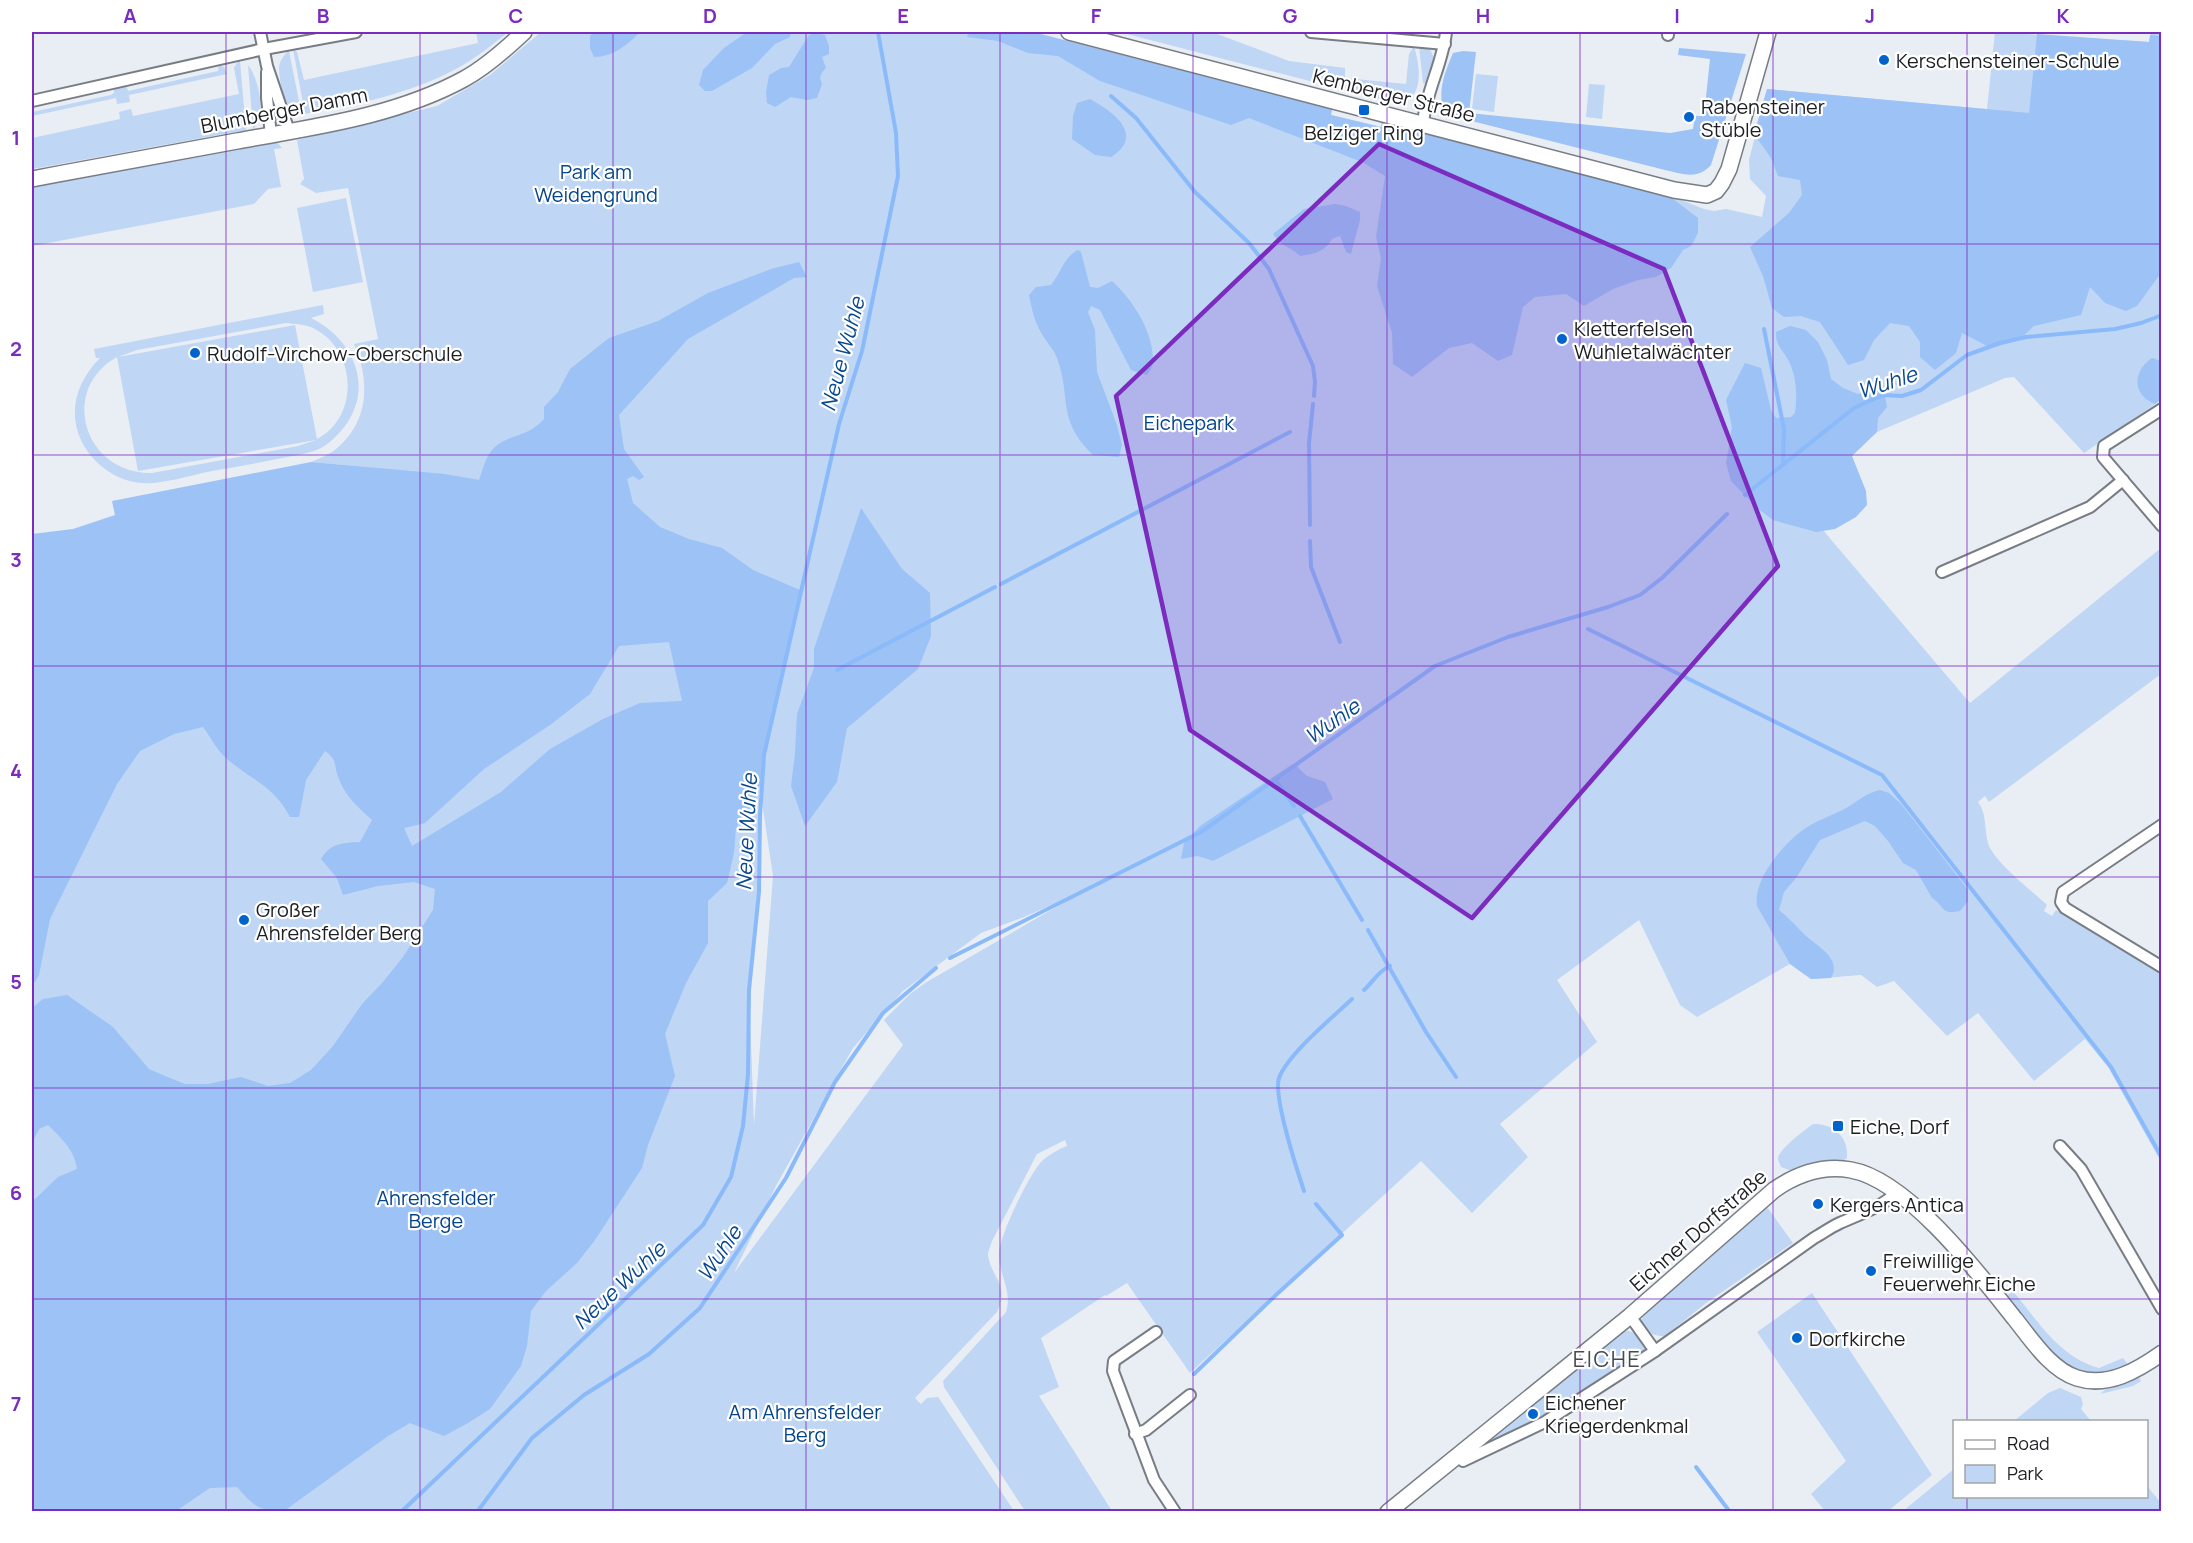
<svg xmlns="http://www.w3.org/2000/svg" width="2193" height="1543" viewBox="0 0 2193 1543" font-family="Manrope,sans-serif">
<style>
.green{fill:#bfd6f5;fill-rule:evenodd}
.forest{fill:#9cc2f6;fill-rule:evenodd}
.lines{fill:none;stroke-linecap:round;stroke-linejoin:round}
.stream{stroke:#8bbafa;stroke-width:4}
.minor-casing{stroke:#787d84;stroke-width:14}
.secondary-casing{stroke:#787d84;stroke-width:18}
.minor{stroke:#fff;stroke-width:10}
.secondary{stroke:#fff;stroke-width:15}
.marked{fill:#7b2cbf;fill-opacity:0.2;stroke:#7b2cbf;stroke-width:4.5;stroke-linejoin:round}
.grid{fill:none;stroke:#7b2cbf;stroke-width:1.5;stroke-opacity:0.55}
.poi-dot{fill:#0064cc;stroke:#fff;stroke-width:2}
.labels{text-anchor:middle;dominant-baseline:central;stroke-width:4.5;stroke-linejoin:round;paint-order:stroke}
.poi-label{font-size:20px;fill:#1c1e21;stroke:#fff;text-anchor:start}
.street-label{font-size:20px;fill:#1c1e21;stroke:#fff}
.park-label{font-size:20px;fill:#03448d;stroke:#fff}
.water-label{font-size:21px;font-style:italic;fill:#084891;stroke:#fff}
.quarter-label{font-size:22px;letter-spacing:1.5px;fill:#464a50;stroke:#fff}
.neatline{fill:none;stroke:#7b2cbf;stroke-width:2}
.grid-label{font-size:20px;text-anchor:middle;font-weight:bold;fill:#7b2cbf}
</style>
<rect width="100%" height="100%" fill="#e9eef5"/>
<g class="green">
<path d="M476 32H508C492 45 475 59 456 69 409 94 356 105 305 114L293 49 297 52 304 80 478 43Z"/>
<path d="M541 32H997L1332 109 1331 115 1381 127 1382 122 1395 125 1668 195 1704 209 1714 211 1726 209 1762 217 1766 196 1750 179 1749 160 1767 89 1987 109 1995 32 2149 42 2151 32H2161V400L2084 453 2014 377 2005 378 1877 432 1799 502 1970 703 2161 548V674L1989 802 1985 796 1978 802C1987 814 1984 828 1988 843 1993 861 2032 891 2047 905L2044 911 2052 916 2056 910 2161 974V1162L2108 1067 2085 1039 2034 1081 1978 1013 1947 1036 1894 981 1877 987 1861 975 1811 979 1790 964 1697 1017 1680 1005 1639 920 1557 980 1597 1042 1500 1124 1528 1157 1472 1213 1421 1161 1190 1373 1127 1283 1106 1296 1105 1295 1041 1338 1059 1387 1039 1396 1112 1511H1025L944 1387 943 1381 1006 1312C1013 1290 998 1274 999 1253 1000 1235 1030 1172 1043 1160 1050 1154 1059 1149 1067 1146L1065 1140 1037 1154 992 1241C991 1245 988 1251 988 1255 991 1278 1010 1284 997 1312L915 1398 921 1404 927 1398 938 1397 1014 1511 32 1512V556L375 468 311 462C318 459 326 456 332 452 369 425 371 382 354 344L378 339 348 188 316 193 300 184 304 179 297 140 437 106 490 75ZM1294 763 1307 776 1213 861 1197 856 1252 793ZM762 802 773 876 754 1125 749 990 759 892 760 816ZM1084 891 925 983 910 994 884 1020 903 1045 734 1273 777 1184 853 1048 903 991 981 933 1024 917Z"/>
<path d="M1119 32H1212L1289 61 1345 68V78L1406 84 1409 54 1414 46C1421 68 1425 107 1391 102Z"/>
<polygon points="1419,46 1430,49 1434,58 1427,84 1423,83"/>
<path d="M288 51H289L302 116C285 113 279 82 279 67 280 60 284 55 288 51Z"/>
<polygon points="238,61 240,61 246,130 32,169 32,138 120,119 119,112 131,109 133,116 239,94 234,68"/>
<polygon points="219,65 224,67 227,74 129,95 130,102 117,104 116,98 32,116 32,112 111,95 114,93 114,87 126,85 128,91 218,71"/>
<path d="M248 65C259 78 267 118 253 129Z"/>
<polygon points="1476,74 1498,76 1494,112 1472,109"/>
<polygon points="1589,84 1605,85 1602,119 1586,117"/>
<polygon points="277,142 282,148 274,149 281,187 268,189 254,204 32,246 32,187"/>
<polygon points="346,198 363,282 313,292 297,208"/>
<path d="M323 305 324 314 311 318C352 338 375 385 345 426 338 435 330 443 321 448 315 451 309 452 303 454 273 460 242 466 212 471 193 475 173 481 153 483 119 486 86 462 77 429 70 402 81 377 100 358H96L94 349ZM286 323C295 324 305 324 313 328 357 349 360 417 317 439L295 325 118 357 137 350ZM117 357 138 471 316 440 298 446 152 473C83 474 59 389 117 357Z"/>
<path d="M1813 1124C1833 1123 1849 1137 1847 1158L1843 1161 1817 1163 1792 1171 1781 1167C1780 1164 1778 1161 1778 1158 1780 1148 1805 1130 1813 1124Z"/>
<path d="M1767 1207 1793 1243 1706 1303 1665 1336C1653 1337 1637 1328 1643 1314L1692 1274Z"/>
<path d="M1997 1282 2008 1295 2013 1291C2037 1320 2060 1358 2099 1368L2123 1358 2129 1366C2115 1371 2098 1377 2084 1372 2049 1362 2017 1313 1995 1286Z"/>
<polygon points="1812,1293 1932,1475 1888,1511 1825,1511 1811,1494 1846,1461 1757,1332"/>
<path d="M1623 1330C1635 1331 1645 1339 1647 1351L1561 1406 1533 1423 1475 1450Z"/>
<polygon points="2139,1377 2141,1381 2133,1386 2100,1394 2106,1389"/>
<polygon points="2060,1388 2081,1397 2083,1404 2081,1409 2091,1421 2014,1421 2048,1393"/>
<polygon points="1954,1469 1954,1496 2146,1496 2147,1486 2161,1503 2161,1511 1903,1511"/>
</g>
<g class="forest">
<path d="M594 32H640C627 45 613 57 594 57L590 48V36Z"/>
<polygon points="747,32 791,32 790,37 775,44 752,68 712,91 705,91 699,85 703,70 724,48"/>
<polygon points="969,32 1033,32 1332,109 1331,115 1381,127 1382,122 1395,125 1668,195 1698,218 1698,233 1691,246 1683,250 1671,268 1656,277 1638,280 1613,289 1584,306 1566,294 1535,297 1523,307 1512,355 1498,361 1472,343 1449,348 1412,377 1393,364 1392,333 1377,286 1381,258 1376,237 1385,176 1362,162 1249,118 1231,125 1100,81 1058,56 1028,53 998,41 967,37"/>
<path d="M815 33 825 35 829 46V54L822 57 826 68C820 74 819 77 822 84L817 98 807 100 791 97 775 107 767 103 766 93 769 75 781 68 789 67 809 35Z"/>
<polygon points="2037,34 2149,42 2150,35 2161,36 2161,273 2137,306 2126,311 2105,303 2090,287 2081,315 2034,326 2019,340 1991,348 1962,333 1956,353 1935,370 1920,357 1920,342 1909,326 1890,323 1874,340 1864,360 1848,365 1820,322 1801,316 1784,317 1772,308 1763,276 1750,247 1789,213 1802,195 1800,180 1778,176 1771,158 1754,134 1767,89 2029,113"/>
<path d="M1679 48 1746 54 1711 165C1698 180 1682 174 1665 170L1452 116 1444 111C1437 91 1445 72 1453 53L1463 51 1476 52 1469 113 1670 133 1693 129 1695 116H1704L1710 59 1678 55Z"/>
<path d="M1090 99C1112 111 1146 135 1111 157L1095 155 1072 139 1073 116 1077 103Z"/>
<path d="M1335 204 1346 206 1360 212V220L1351 254 1346 252 1340 236 1332 239C1325 252 1314 254 1300 256 1290 246 1281 247 1273 234L1304 209Z"/>
<path d="M1078 250 1081 252 1090 287 1098 288 1112 281C1133 300 1154 333 1153 362 1153 366 1150 371 1147 375L1131 370 1100 310 1091 306 1088 312 1095 330 1097 372 1117 425 1122 445 1119 457 1093 455C1056 418 1072 400 1057 358 1054 349 1046 342 1042 334 1034 321 1032 309 1029 295L1036 287 1051 285C1061 273 1063 258 1078 250Z"/>
<path d="M799 262 807 277 794 278 688 339 619 415 624 449 644 477 639 480 633 476 627 479 633 503 660 527 689 539 722 548 753 570 800 590 764 755 763 776 754 802 736 828 734 853 727 883 708 901V943L686 983 665 1034 675 1076 648 1145 642 1168 595 1240 577 1263 546 1291 531 1311 527 1346 521 1366 490 1409 468 1423 444 1436 410 1423 388 1436 284 1511C259 1512 253 1505 237 1487L210 1488 176 1511H32V1202L58 1177 77 1169C75 1150 61 1138 48 1125L39 1129 32 1143V1008L43 999 67 995 113 1027 149 1069 165 1076 185 1084H208L241 1077 268 1086 290 1083 311 1070 333 1046 362 1004 383 982 403 957 433 910 435 889 414 882 378 886 343 895 337 878 321 859C330 843 343 843 360 842L372 820C359 808 345 796 339 779 333 766 339 761 325 751L306 780 299 817H290C273 784 250 780 225 757 216 749 210 736 203 727L174 734 140 751 117 784 50 919 39 975 35 982 32 983V534L73 529 115 515 112 501 311 462 445 474 479 480C483 469 486 454 496 446 511 434 528 437 544 419V407L558 392 570 369 609 338 658 321 708 293 771 269ZM669 642 682 701 640 703 603 719 550 749 501 792 412 846 404 828 425 823 484 769 550 725 590 694 619 646Z"/>
<path d="M1790 326 1806 330 1818 342 1827 360 1831 379 1843 388 1858 394 1872 390H1884L1887 407 1878 418 1877 432 1852 456 1866 491 1867 505 1856 517 1835 529 1816 532 1773 520 1757 508 1731 481 1726 463 1732 427 1726 400 1745 363 1761 368 1771 410 1776 418 1791 417 1795 413C1797 398 1797 381 1791 366 1786 352 1775 347 1776 332Z"/>
<path d="M2152 358 2161 361V399L2155 404C2131 394 2133 371 2152 358Z"/>
<polygon points="861,508 902,569 930,593 931,636 918,669 847,728 837,782 805,826 791,786 795,753 797,714 814,668 814,649"/>
<polygon points="1294,763 1307,776 1325,782 1333,799 1213,861 1197,856 1181,859 1184,843 1200,826"/>
<path d="M1880 790 1889 793 1901 804 1941 855 1968 890V901L1960 911C1940 915 1945 906 1932 898L1916 870 1903 863 1888 841 1875 826 1865 821 1820 840 1796 878 1784 892 1779 910C1788 917 1795 925 1803 933 1814 945 1843 957 1831 978L1811 979 1790 964 1757 906C1753 881 1780 848 1799 833 1813 821 1832 816 1848 807 1859 800 1867 793 1880 790Z"/>
</g>
<g class="lines">
<g class="stream">
<polyline points="1111,96 1136,118 1195,192 1249,243 1269,269 1313,366 1315,382 1314,396"/>
<polyline points="1764,329 1784,429 1783,464"/>
<polyline points="1745,495 1854,408 1883,395 1902,396 1921,390 1967,355 2000,343 2026,337 2115,329 2141,323 2162,315"/>
<polyline points="1310,525 1309,443 1313,404"/>
<polyline points="1310,541 1311,567 1340,642"/>
<polyline points="1001,584 1290,432"/>
<polyline points="1588,629 1882,775 2111,1067 2162,1158"/>
<polyline points="837,670 995,587"/>
<polyline points="1275,779 1294,806"/>
<polyline points="1300,816 1362,920"/>
<polyline points="1368,930 1426,1032 1456,1077"/>
<polyline points="950,958 1201,832 1435,666 1508,637 1608,607 1640,595 1662,578 1727,514"/>
<path d="M1364 990C1373 982 1378 971 1390 966"/>
<path d="M1304 1191C1297 1170 1273 1096 1279 1078 1288 1054 1333 1017 1352 999"/>
<polyline points="1194,1374 1277,1294 1342,1235 1316,1204"/>
<polyline points="1696,1467 1730,1512"/>
<polyline points="401,1512 703,1225 731,1177 743,1126 748,1074 749,990 759,892 760,816 764,755 839,424 862,351 898,176 896,133 878,32"/>
<polyline points="477,1512 532,1438 584,1395 649,1354 700,1308 786,1178 835,1082 883,1013 936,968"/>
</g>
<defs>
<g id="minor">
<polyline points="260,32 267,66 289,131"/>
<polyline points="1311,32 1445,44"/>
<polyline points="1668,35 1668,32"/>
<polyline points="267,72 267,98 271,135"/>
<polyline points="32,101 264,49 356,32"/>
<path d="M1423 123C1426 91 1443 63 1446 32"/>
<polyline points="2162,409 2104,446 2103,457 2162,526"/>
<polyline points="1942,572 2090,507 2123,480"/>
<polyline points="2162,825 2063,892 2061,902 2065,908 2162,967"/>
<polyline points="2060,1146 2081,1169 2162,1309"/>
<polyline points="1630,1316 1655,1351"/>
<polyline points="1156,1332 1114,1361 1113,1371 1154,1480 1175,1512"/>
<polyline points="1135,1434 1146,1430 1190,1395"/>
<path d="M1463 1461 1545 1422 1655 1351 1814 1238C1823 1233 1831 1227 1840 1223 1860 1214 1880 1208 1896 1193"/>
</g>
<g id="secondary">
<polyline points="1069,32 1674,190 1707,195 1716,191 1722,183 1729,169 1768,32"/>
<path d="M32 179C100 166 168 154 237 141 313 127 394 117 464 79 486 67 506 49 524 32"/>
<path d="M1388 1512 1630 1316 1774 1190C1797 1174 1823 1165 1851 1170 1908 1180 1980 1275 2015 1319 2031 1339 2051 1370 2077 1378 2108 1388 2138 1370 2162 1353"/>
</g>
</defs>
<use href="#minor" class="minor-casing"/>
<use href="#secondary" class="secondary-casing"/>
<use href="#minor" class="minor"/>
<use href="#secondary" class="secondary"/>
</g>
<path class="marked" d="M1379 144 1664 269 1778 566 1472 918 1190 730 1116 396Z"/>
<path class="grid" d="M226 32V1512M420 32V1512M613 32V1512M806 32V1512M1000 32V1512M1193 32V1512M1387 32V1512M1580 32V1512M1773 32V1512M1967 32V1422M32 244H2162M32 455H2162M32 666H2162M32 877H2162M32 1088H2162M32 1299H2162M1967 1496V1512"/>
<g class="poi-dot">
<circle cx="1884" cy="60" r="6"/>
<rect x="1358" y="104" width="12" height="12" rx="3"/>
<circle cx="1689" cy="117" r="6"/>
<circle cx="1562" cy="339" r="6"/>
<circle cx="195" cy="353" r="6"/>
<circle cx="244" cy="920" r="6"/>
<rect x="1832" y="1120" width="12" height="12" rx="3"/>
<circle cx="1818" cy="1204" r="6"/>
<circle cx="1871" cy="1271" r="6"/>
<circle cx="1797" cy="1338" r="6"/>
<circle cx="1533" cy="1414" r="6"/>
</g>
<g class="labels">
<g class="poi-label">
<text x="1896" y="60">Kerschensteiner-Schule</text>
<text x="1701" y="106">Rabensteiner<tspan x="1701" dy="23">Stüble</tspan></text>
<text x="1364" y="132" text-anchor="middle">Belziger Ring</text>
<text x="1574" y="328">Kletterfelsen<tspan x="1574" dy="23">Wuhletalwächter</tspan></text>
<text x="207" y="353">Rudolf-Virchow-Oberschule</text>
<text x="256" y="909">Großer<tspan x="256" dy="23">Ahrensfelder Berg</tspan></text>
<text x="1850" y="1126">Eiche, Dorf</text>
<text x="1830" y="1204">Kergers Antica</text>
<text x="1883" y="1260">Freiwillige<tspan x="1883" dy="23">Feuerwehr Eiche</tspan></text>
<text x="1809" y="1338">Dorfkirche</text>
<text x="1545" y="1402">Eichener<tspan x="1545" dy="23">Kriegerdenkmal</tspan></text>
</g>
<g class="street-label">
<text transform="translate(1394 95) rotate(14)">Kemberger Straße</text>
<text transform="translate(284 110) rotate(-11)">Blumberger Damm</text>
<text transform="translate(1698 1230) rotate(-41)">Eichner Dorfstraße</text>
</g>
<g class="park-label">
<text x="596" y="171">Park am<tspan x="596" dy="23">Weidengrund</tspan></text>
<text x="1189" y="422">Eichepark</text>
<text x="436" y="1197">Ahrensfelder<tspan x="436" dy="23">Berge</tspan></text>
<text x="805" y="1411">Am Ahrensfelder<tspan x="805" dy="23">Berg</tspan></text>
</g>
<g class="water-label">
<text transform="translate(842 354) rotate(-75)">Neue Wuhle</text>
<text transform="translate(1887 382) rotate(-18)">Wuhle</text>
<text transform="translate(1332 721) rotate(-35)">Wuhle</text>
<text transform="translate(746 832) rotate(-87)">Neue Wuhle</text>
<text transform="translate(719 1253) rotate(-56)">Wuhle</text>
<text transform="translate(619 1285) rotate(-43)">Neue Wuhle</text>
</g>
<g class="quarter-label">
<text x="1607" y="1359">EICHE</text>
</g>
</g>
<rect width="2193" height="1543" fill="none" stroke="#ffffff" stroke-width="66"/>
<rect x="1953" y="1420" width="195" height="78" fill="#ffffff" stroke="#a4a5a6" stroke-width="1.5"/>
<rect x="1965" y="1440" width="30" height="9" fill="#ffffff" stroke="#a4a5a6" stroke-width="1.5"/>
<text x="2007" y="1450" font-size="18" fill="#1c1e21">Road</text>
<rect x="1965" y="1465" width="30" height="18" fill="#bfd6f5" stroke="#a4a5a6" stroke-width="1.5"/>
<text x="2007" y="1480" font-size="18" fill="#1c1e21">Park</text>
<rect x="33" y="33" width="2127" height="1477" class="neatline"/>
<g class="grid-label">
<text x="130" y="23">A</text>
<text x="323" y="23">B</text>
<text x="516" y="23">C</text>
<text x="710" y="23">D</text>
<text x="903" y="23">E</text>
<text x="1096" y="23">F</text>
<text x="1290" y="23">G</text>
<text x="1483" y="23">H</text>
<text x="1677" y="23">I</text>
<text x="1870" y="23">J</text>
<text x="2063" y="23">K</text>
<text x="16" y="145">1</text>
<text x="16" y="356">2</text>
<text x="16" y="567">3</text>
<text x="16" y="778">4</text>
<text x="16" y="989">5</text>
<text x="16" y="1200">6</text>
<text x="16" y="1411">7</text>
</g>
</svg>
